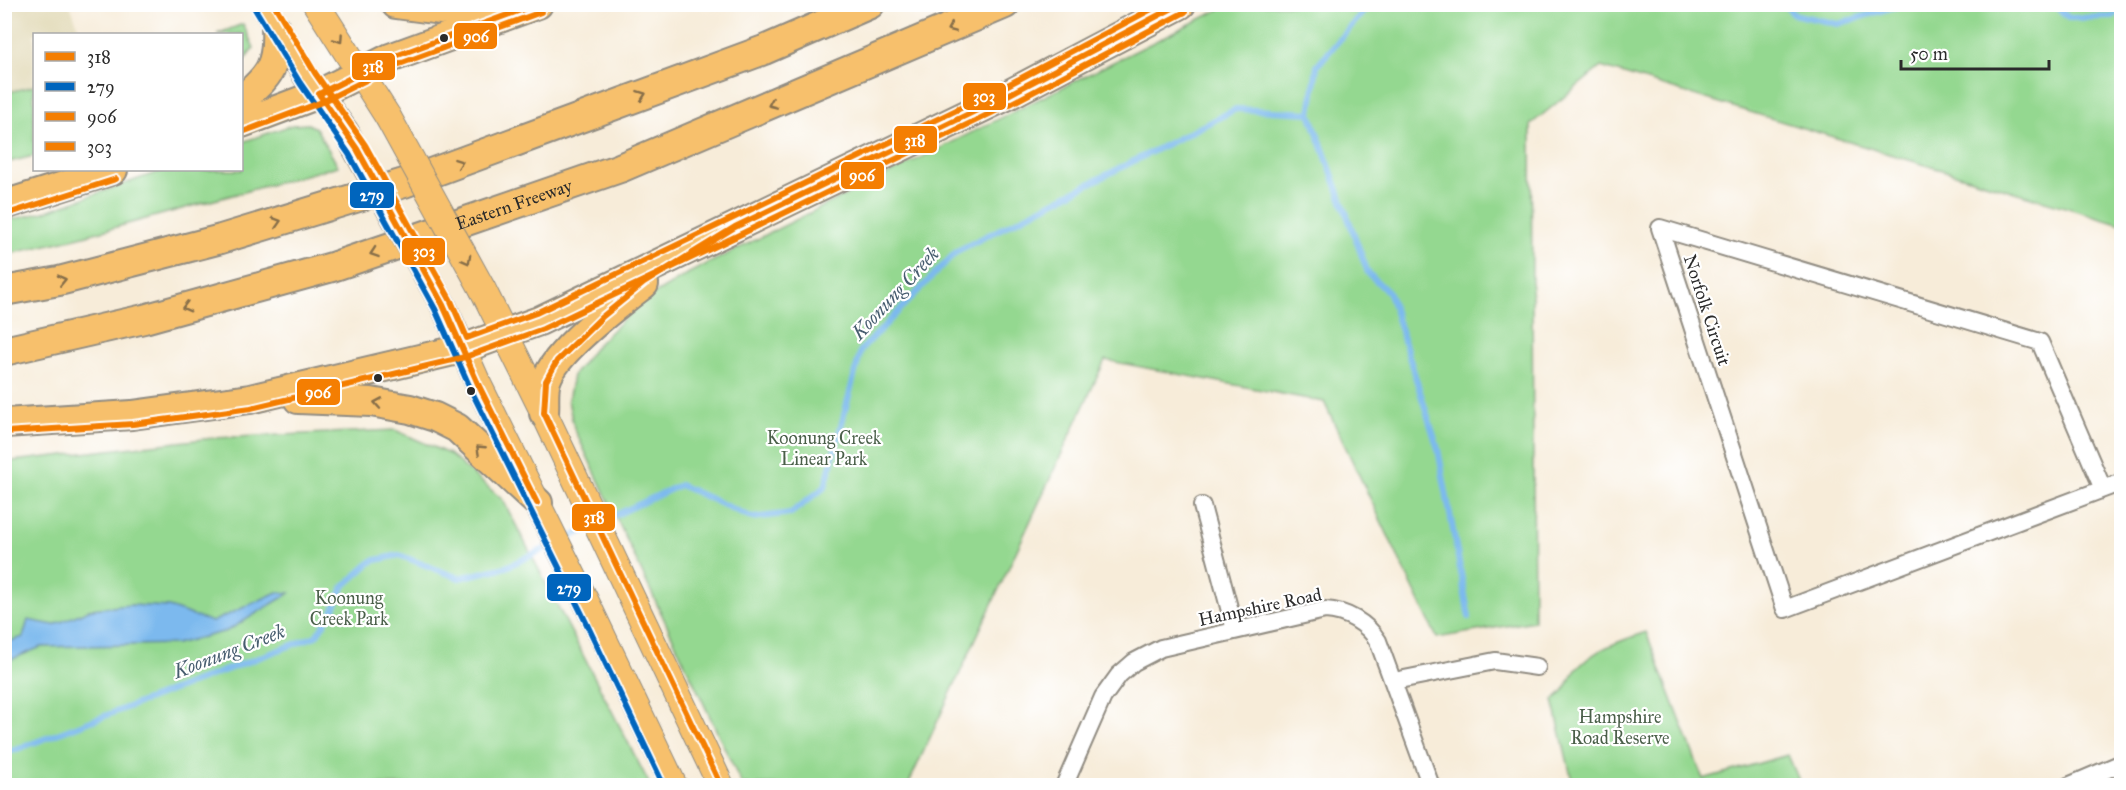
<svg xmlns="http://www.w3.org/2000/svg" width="2126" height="790" viewBox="0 0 2126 790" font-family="'IM FELL Great Primer',serif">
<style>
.built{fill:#e3dbba}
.green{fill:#94d890;stroke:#60825e;stroke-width:1.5}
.water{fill:#7bb9ee;stroke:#53728c;stroke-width:1.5}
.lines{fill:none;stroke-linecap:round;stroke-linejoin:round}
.stream{stroke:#7bb9ee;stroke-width:6}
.street-casing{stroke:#918c82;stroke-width:20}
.primary-casing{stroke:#918c82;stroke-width:28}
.highway-casing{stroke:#918c82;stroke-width:32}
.street{stroke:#fff;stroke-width:16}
.primary{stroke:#f7c06c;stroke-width:26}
.highway{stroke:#f7c06c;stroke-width:28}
.primary-bridge-casing{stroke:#918c82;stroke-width:28;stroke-linecap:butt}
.primary-bridge{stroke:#f7c06c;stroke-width:26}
.bus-1-casing{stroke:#fff;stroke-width:10}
.bus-2-casing{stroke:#fff;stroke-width:10}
.bus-3-casing{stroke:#fff;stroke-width:10}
.bus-4-casing{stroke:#fff;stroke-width:10}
.bus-1{stroke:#f47e02;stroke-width:6}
.bus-2{stroke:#0065bd;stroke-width:6}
.bus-3{stroke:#f47e02;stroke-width:6}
.bus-4{stroke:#f47e02;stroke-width:6}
.oneway{stroke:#876e48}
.bus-dot{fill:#2b2b2b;stroke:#fff;stroke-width:2}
.labels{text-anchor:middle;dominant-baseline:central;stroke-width:4.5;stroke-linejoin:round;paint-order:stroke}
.street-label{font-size:18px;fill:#2b2b2b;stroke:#fff}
.park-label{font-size:18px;fill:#4a5f49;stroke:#fff}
.water-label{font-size:20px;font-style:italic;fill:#475d6f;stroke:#fff}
.line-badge{stroke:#fff;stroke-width:2}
.badge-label{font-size:16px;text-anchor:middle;font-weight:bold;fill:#fff}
</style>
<rect width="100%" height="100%" fill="#fff"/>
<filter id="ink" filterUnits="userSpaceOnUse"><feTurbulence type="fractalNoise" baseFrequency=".0167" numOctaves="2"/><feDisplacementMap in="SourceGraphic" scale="12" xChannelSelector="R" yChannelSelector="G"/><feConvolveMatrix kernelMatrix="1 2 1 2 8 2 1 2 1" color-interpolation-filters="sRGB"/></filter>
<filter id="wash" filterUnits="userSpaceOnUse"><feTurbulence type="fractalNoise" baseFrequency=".008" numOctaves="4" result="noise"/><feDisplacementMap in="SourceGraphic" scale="24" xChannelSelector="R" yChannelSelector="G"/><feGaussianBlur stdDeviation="1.35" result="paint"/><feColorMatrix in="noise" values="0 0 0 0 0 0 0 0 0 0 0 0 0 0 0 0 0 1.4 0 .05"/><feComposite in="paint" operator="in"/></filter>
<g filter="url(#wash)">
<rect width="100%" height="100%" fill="#f7ecd9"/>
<polygon class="built" points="4,5 70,5 81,34 34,34 34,86 5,93"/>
<g class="green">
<polygon points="1228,5 2121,5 2121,224 1601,67 1531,124 1534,621 1437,638 1324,402 1105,360 908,785 742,785 574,428 568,401 573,375 597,345 641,302 689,273"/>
<polygon points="243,24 254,48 242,63 242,34 217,34"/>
<polygon points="34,86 34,156 5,163 5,93"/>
<polygon points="308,124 316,128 338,166 80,237 5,255 5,221 44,212 164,170 242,170 242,142 292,125"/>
<polygon points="395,430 449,454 503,500 650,785 5,785 4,462 213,438"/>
<path d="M1646 632 1703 779 1788 755 1801 785H1573L1553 700C1569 689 1566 682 1576 670 1595 648 1619 642 1646 632Z"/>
</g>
<polygon class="water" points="277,592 290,593 227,631 176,644 41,647 5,662 5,643 23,637 28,620 54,625 91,609 131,605 169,607 212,622"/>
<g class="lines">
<g class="stream">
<polyline points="1785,4 1793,14 1838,24 1904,4"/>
<polyline points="2053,4 2069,18 2111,17 2122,10"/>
<polyline points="1310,113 1368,273 1389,293 1438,449 1469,617"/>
<polyline points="603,521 680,485 753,518 791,513 825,487 861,350 957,251 1236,109 1310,113 1317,66 1370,4"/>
<polyline points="563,541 591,527"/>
<polyline points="4,754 316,636 333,611 343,587 372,561 399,555 459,578 506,567 551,546"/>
</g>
</g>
</g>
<g filter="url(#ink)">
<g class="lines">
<defs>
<g id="street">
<polyline points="2103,489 2040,342 1660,228 1785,609 2122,482"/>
<polyline points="1202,506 1235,630"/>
<polyline points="1394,681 1495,661 1537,667"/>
<path d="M1064 786 1103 697 1119 675 1134 662 1161 648 1325 610C1346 611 1367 623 1378 641L1431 786"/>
<polyline points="2068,786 2122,763"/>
</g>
<g id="primary">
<polyline points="263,4 307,78 346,132"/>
<polyline points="316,4 388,117"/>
<polyline points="483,290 544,413 721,786"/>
<polyline points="443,305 479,386 589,608 674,786"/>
</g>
<g id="highway">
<polyline points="396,4 441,10 480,4"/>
<path d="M242 99C270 76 278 65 276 28"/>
<polyline points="242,123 319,94 390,58 538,4"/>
<polyline points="4,205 113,170"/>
<polyline points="4,291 59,281 221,239 404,183 764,50 870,4"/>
<path id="s1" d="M4 351 144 319 332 267 429 234 620 168 1005 4"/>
<polyline points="298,399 371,402 410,409 435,417 457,428 538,503"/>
<path d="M544 413C545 403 543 390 546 381 555 351 618 304 644 284"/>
<polyline points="4,423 132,415 250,399 462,349 539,321 735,227 1006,96 1181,4"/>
</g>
</defs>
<use href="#street" class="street-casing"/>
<use href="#primary" class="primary-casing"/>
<use href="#highway" class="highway-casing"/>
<use href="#street" class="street"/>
<use href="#primary" class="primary"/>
<use href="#highway" class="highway"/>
<defs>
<g id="primary-bridge">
<polyline points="388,117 483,290"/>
<polyline points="346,132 443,305"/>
</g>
</defs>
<use href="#primary-bridge" class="primary-bridge-casing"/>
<use href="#primary-bridge" class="primary-bridge"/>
<defs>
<g id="bus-1">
<polyline points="537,4 390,58 319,94 357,149 443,305 479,386 537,503"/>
<polyline points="721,786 544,413 546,381 557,361 602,317 644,283 735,227 1006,96 1180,4"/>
</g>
<polyline id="bus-2" points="255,9 300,83 349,154 435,309 471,390 581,612 664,786"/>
<g id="bus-3">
<polyline points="245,131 322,102 394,66 541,12"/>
<polyline points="7,214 116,179"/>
<polyline points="5,432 133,424 251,408 465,357 543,329 739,235 1010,104 1185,12"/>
</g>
<polyline id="bus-4" points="274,4 315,73 365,145 451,301 467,338 536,313 731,219 1002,88 1161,4"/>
</defs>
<use href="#bus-1" class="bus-1-casing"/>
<use href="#bus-2" class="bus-2-casing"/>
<use href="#bus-3" class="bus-3-casing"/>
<use href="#bus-4" class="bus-4-casing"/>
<use href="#bus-1" class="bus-1"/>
<use href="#bus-2" class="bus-2"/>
<use href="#bus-3" class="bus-3"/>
<use href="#bus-4" class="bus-4"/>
</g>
<defs><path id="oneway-chevron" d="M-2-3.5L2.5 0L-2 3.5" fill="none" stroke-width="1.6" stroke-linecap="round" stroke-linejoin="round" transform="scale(1.5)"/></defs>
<g class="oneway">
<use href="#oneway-chevron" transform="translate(951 28) rotate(157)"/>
<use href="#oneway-chevron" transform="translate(339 39) rotate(56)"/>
<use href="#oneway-chevron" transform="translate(642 95) rotate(-20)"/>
<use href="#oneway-chevron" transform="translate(772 104) rotate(157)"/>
<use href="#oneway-chevron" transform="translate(459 163) rotate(-20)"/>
<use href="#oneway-chevron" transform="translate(277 222) rotate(-17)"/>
<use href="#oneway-chevron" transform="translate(374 253) rotate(161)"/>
<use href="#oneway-chevron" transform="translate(467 260) rotate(61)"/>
<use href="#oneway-chevron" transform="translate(62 280) rotate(-13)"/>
<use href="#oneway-chevron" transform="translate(186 307) rotate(165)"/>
<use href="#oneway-chevron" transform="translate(378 403) rotate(-170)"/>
<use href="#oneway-chevron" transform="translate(480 449) rotate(-137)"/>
</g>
</g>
<g class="bus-dot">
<circle cx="444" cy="38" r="5"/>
<circle cx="378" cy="378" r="5"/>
<circle cx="471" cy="391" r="5"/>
</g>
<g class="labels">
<g class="street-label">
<text stroke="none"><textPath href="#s1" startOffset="531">Eastern Freeway</textPath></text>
<text transform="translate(1707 310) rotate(72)">Norfolk Circuit</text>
<text transform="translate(1260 607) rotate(-12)">Hampshire Road</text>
</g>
<g class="park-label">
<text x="824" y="438">Koonung Creek<tspan x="824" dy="21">Linear Park</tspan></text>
<text x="349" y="598">Koonung<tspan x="349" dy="21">Creek Park</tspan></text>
<text x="1620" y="717">Hampshire<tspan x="1620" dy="21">Road Reserve</tspan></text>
</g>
<g class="water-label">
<text transform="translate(895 293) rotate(-47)">Koonung Creek</text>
<text transform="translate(229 651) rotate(-21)">Koonung Creek</text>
</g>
</g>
<g class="line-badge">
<rect x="453" y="22" width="45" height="28" rx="6" fill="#f47e02"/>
<rect x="351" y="52" width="45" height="29" rx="6" fill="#f47e02"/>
<rect x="962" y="82" width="45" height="29" rx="6" fill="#f47e02"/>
<rect x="893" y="125" width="45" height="29" rx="6" fill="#f47e02"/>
<rect x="840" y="161" width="45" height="29" rx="6" fill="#f47e02"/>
<rect x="349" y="181" width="46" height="28" rx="6" fill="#0065bd"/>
<rect x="401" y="237" width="45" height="29" rx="6" fill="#f47e02"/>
<rect x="296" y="378" width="45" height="28" rx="6" fill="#f47e02"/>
<rect x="571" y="503" width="45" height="29" rx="6" fill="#f47e02"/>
<rect x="546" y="573" width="46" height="29" rx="6" fill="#0065bd"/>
</g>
<g class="badge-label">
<text x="476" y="42">906</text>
<text x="373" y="72">318</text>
<text x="984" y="102">303</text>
<text x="915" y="146">318</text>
<text x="862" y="181">906</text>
<text x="372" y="201">279</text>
<text x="424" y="257">303</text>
<text x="318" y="398">906</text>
<text x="594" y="523">318</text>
<text x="569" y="594">279</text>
</g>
<rect width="2126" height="790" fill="none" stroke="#fff" stroke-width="24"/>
<rect x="33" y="33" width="210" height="138" fill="#ffffff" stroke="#aaaaaa" stroke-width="1.5"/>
<rect x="45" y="52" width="30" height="9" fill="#f47e02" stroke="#aaaaaa" stroke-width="1.5"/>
<text x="87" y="63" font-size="18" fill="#2b2b2b">318</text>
<rect x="45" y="82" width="30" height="9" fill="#0065bd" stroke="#aaaaaa" stroke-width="1.5"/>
<text x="87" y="93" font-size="18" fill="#2b2b2b">279</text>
<rect x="45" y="112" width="30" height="9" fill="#f47e02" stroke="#aaaaaa" stroke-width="1.5"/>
<text x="87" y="123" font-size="18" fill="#2b2b2b">906</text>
<rect x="45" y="142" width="30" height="9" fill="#f47e02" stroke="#aaaaaa" stroke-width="1.5"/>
<text x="87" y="153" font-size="18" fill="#2b2b2b">303</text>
<path d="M1901 60v9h148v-9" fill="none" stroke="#2b2b2b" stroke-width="3"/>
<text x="1910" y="60" font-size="18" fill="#2b2b2b" stroke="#ffffff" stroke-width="4.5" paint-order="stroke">50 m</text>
</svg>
